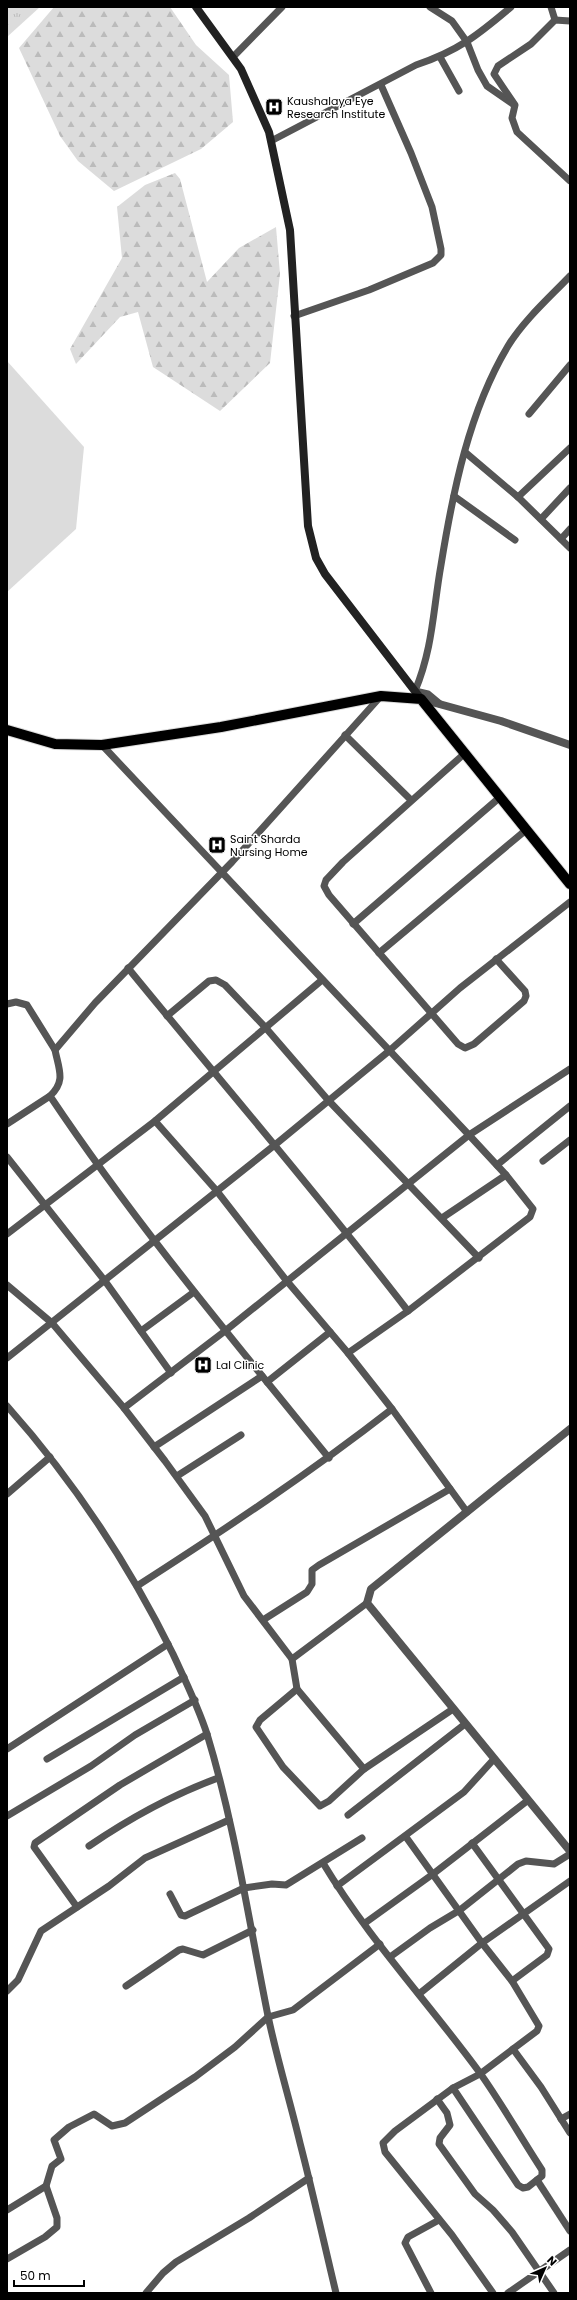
<svg xmlns="http://www.w3.org/2000/svg" width="577" height="2300" viewBox="0 0 577 2300" font-family="Poppins,sans-serif">
<style>
.grass{fill:#dcdcdc}
.forest{fill:url(#forest-firs)}
.park{fill:url(#park-tufts)}
.lines{fill:none;stroke-linecap:round;stroke-linejoin:round}
.primary-casing{stroke:#dbdbdb;stroke-width:12}
.minor{stroke:#555;stroke-width:7}
.tertiary{stroke:#555;stroke-width:8}
.secondary{stroke:#222;stroke-width:8}
.primary{stroke:#000;stroke-width:10}
.labels{text-anchor:middle;dominant-baseline:central;stroke-width:3;stroke-linejoin:round;paint-order:stroke}
.poi-label{font-size:11px;fill:#000;stroke:#fff;text-anchor:start}
</style>
<defs>
<pattern id="forest-firs" width="22" height="20" patternUnits="userSpaceOnUse"><rect width="22" height="20" fill="#dcdcdc"/><path d="M5 1l3.5 6h-7zM16 11l3.5 6h-7z" fill="#bbb"/></pattern>
<pattern id="park-tufts" width="24" height="20" patternUnits="userSpaceOnUse"><rect width="24" height="20" fill="#dcdcdc"/><path d="M3 7l-1-3M5 7V3M7 7l1-3M15 17l-1-3M17 17v-4M19 17l1-3" fill="none" stroke="#bbb"/></pattern>
</defs>
<rect width="100%" height="100%" fill="#fff"/>
<polygon class="grass" points="7,361 84,447 76,529 7,592"/>
<g class="forest">
<polygon points="54,7 170,7 196,45 229,75 233,122 201,149 114,191 78,161 60,136 19,48"/>
<polygon points="175,173 180,179 207,282 239,248 276,227 280,274 270,363 220,411 153,367 138,312 120,317 76,364 70,349 122,258 117,207 145,185"/>
</g>
<polygon class="park" points="7,7 40,7 7,37"/>
<g class="lines">
<defs>
<polyline id="primary" points="7,730 55,744 102,745 221,727 381,696 421,699 570,884"/>
</defs>
<use href="#primary" class="primary-casing"/>
<g class="minor">
<polyline points="430,7 452,21 467,42 478,70 487,86 513,104"/>
<polyline points="551,7 555,20"/>
<polyline points="570,21 555,20 531,44 498,66 494,74 515,105 512,118 517,132 570,181"/>
<polyline points="233,57 282,7"/>
<polyline points="440,57 459,91"/>
<path d="M271 141 416 65C458 51 478 35 511 7"/>
<polyline points="294,316 369,290 433,263 441,255 441,249 432,207 411,153 381,85"/>
<polyline points="529,414 570,365"/>
<polyline points="466,453 518,497 570,548"/>
<polyline points="454,496 515,540"/>
<polyline points="518,497 570,448"/>
<polyline points="541,519 570,488"/>
<polyline points="561,539 570,529"/>
<path d="M440 704 428 694 415 691C433 648 433 610 441 565 453 491 469 411 508 346 524 320 549 298 570 276"/>
<polyline points="345,735 411,800"/>
<polyline points="102,745 469,1135 506,1175 533,1209 530,1217 408,1311 348,1353"/>
<polyline points="464,754 343,862 326,880 324,886 329,895 458,1044 465,1048 474,1044 524,1001 526,996 525,991 496,959"/>
<polyline points="353,924 499,798"/>
<polyline points="379,953 526,830"/>
<path d="M128 968C221 1082 318 1194 408 1311"/>
<polyline points="7,1004 16,1002 27,1005 55,1050"/>
<polyline points="167,1016 209,981 216,980 225,985 265,1027 328,1100 479,1258"/>
<polyline points="7,1124 50,1096"/>
<polyline points="7,1157 105,1281 171,1373"/>
<polyline points="543,1161 570,1140"/>
<polyline points="497,1165 570,1106"/>
<polyline points="442,1218 506,1175"/>
<polyline points="7,1234 155,1121 322,980"/>
<polyline points="7,1285 52,1323 124,1408 225,1331 469,1135 570,1069"/>
<polyline points="141,1331 194,1292"/>
<polyline points="7,1358 276,1144 389,1051 460,988 570,902"/>
<polyline points="267,1382 330,1332"/>
<path d="M7 1406C73 1480 129 1565 173 1654 185 1680 198 1706 207 1734 235 1826 249 1922 268 2016 277 2059 290 2101 300 2143 313 2193 324 2243 336 2293"/>
<polyline points="124,1408 165,1461 205,1516 244,1596 292,1659"/>
<polyline points="392,1409 467,1512"/>
<polyline points="154,1447 262,1376"/>
<path d="M329 1458C233 1340 135 1223 50 1096 66 1081 59 1070 55 1050L95 1003 232 862 381 696"/>
<polyline points="177,1476 241,1435"/>
<polyline points="7,1494 50,1457"/>
<path d="M137 1586C224 1530 310 1473 392 1409L348 1353 286 1280 216 1190 155 1121"/>
<polyline points="263,1620 307,1592 312,1584 312,1570 319,1565 450,1489"/>
<polyline points="297,1689 260,1720 256,1727 283,1767 320,1806 329,1801 364,1769 453,1709"/>
<polyline points="7,1749 168,1644"/>
<polyline points="47,1759 184,1677"/>
<polyline points="364,1769 297,1689 292,1659 367,1603"/>
<polyline points="348,1815 465,1724"/>
<polyline points="7,1816 91,1766 135,1735 195,1700"/>
<polyline points="406,1837 482,1943 512,1981 539,2026 537,2031 513,2049 480,2074 453,2088 395,2131 383,2143 385,2152 452,2235 493,2293"/>
<polyline points="472,1843 549,1949 547,1955 512,1981"/>
<path d="M89 1846C130 1818 172 1795 218 1778"/>
<path d="M323 1863C368 1938 428 2002 480 2073 502 2104 521 2138 542 2170V2176L528 2187 523 2188 518 2185 453 2088"/>
<polyline points="337,1886 464,1792 494,1759"/>
<polyline points="170,1894 181,1915 185,1916 244,1888 272,1884 286,1885 362,1838"/>
<polyline points="77,1907 34,1847 35,1843 120,1785 207,1734"/>
<polyline points="365,1923 433,1874 527,1801"/>
<polyline points="390,1957 430,1928 460,1910 518,1864 526,1861 554,1864 570,1854"/>
<polyline points="126,1986 179,1950 183,1949 203,1955 253,1930"/>
<polyline points="7,1991 18,1980 41,1931 109,1886 145,1858 229,1820"/>
<polyline points="419,1994 482,1943 570,1881"/>
<polyline points="513,2049 541,2087 570,2133"/>
<polyline points="437,2099 447,2113 450,2125 440,2138 439,2144 475,2194 493,2210 512,2232 554,2293"/>
<polyline points="561,2119 570,2114"/>
<polyline points="537,2180 570,2231"/>
<polyline points="7,2210 46,2186 52,2166 61,2159 54,2140 69,2127 94,2114 112,2126 125,2123 195,2077 235,2047 268,2017 293,2010 380,1944"/>
<polyline points="7,2259 45,2237 57,2227 57,2218 46,2186"/>
<polyline points="146,2293 163,2273 176,2262 249,2218 309,2178"/>
<polyline points="431,2293 405,2243 408,2237 439,2220"/>
<polyline points="508,2293 570,2250"/>
</g>
<g class="tertiary">
<polyline points="421,699 501,721 570,745"/>
<polyline points="570,1429 371,1589 367,1603 570,1851"/>
</g>
<polyline class="secondary" points="196,7 241,69 269,132 290,230 308,526 316,558 325,574 421,699"/>
<use href="#primary" class="primary"/>
</g>
<defs>
<symbol id="hospital-square" viewBox="-11 -11 22 22"><rect x="-9" y="-9" width="18" height="18" rx="4" fill="#000" stroke="#fff"/><path d="M-5-5h3v3.5h4V-5h3V5h-3V1.5h-4V5h-3Z" fill="#fff"/></symbol>
</defs>
<g fill-rule="evenodd">
<use href="#hospital-square" x="264" y="97" width="20" height="20"/>
<use href="#hospital-square" x="207" y="835" width="20" height="20"/>
<use href="#hospital-square" x="193" y="1355" width="20" height="20"/>
</g>
<g class="labels">
<g class="poi-label">
<text x="287" y="101">Kaushalaya Eye<tspan x="287" dy="13">Research Institute</tspan></text>
<text x="230" y="839">Saint Sharda<tspan x="230" dy="13">Nursing Home</tspan></text>
<text x="216" y="1365">Lal Clinic</text>
</g>
</g>
<rect width="577" height="2300" fill="none" stroke="#000000" stroke-width="16"/>
<g transform="translate(545 2268) rotate(45)" stroke="#ffffff" stroke-width="3" paint-order="stroke">
<path d="M0-3L7 15L0 10L-7 15Z" fill="#000000"/>
<text y="-6" font-size="11" font-weight="bold" text-anchor="middle" fill="#000000">N</text>
</g>
<path d="M14 2280v6h70v-6" fill="none" stroke="#000000" stroke-width="2"/>
<text x="20" y="2280" font-size="12" fill="#000000" stroke="#ffffff" stroke-width="3" paint-order="stroke">50 m</text>
</svg>
